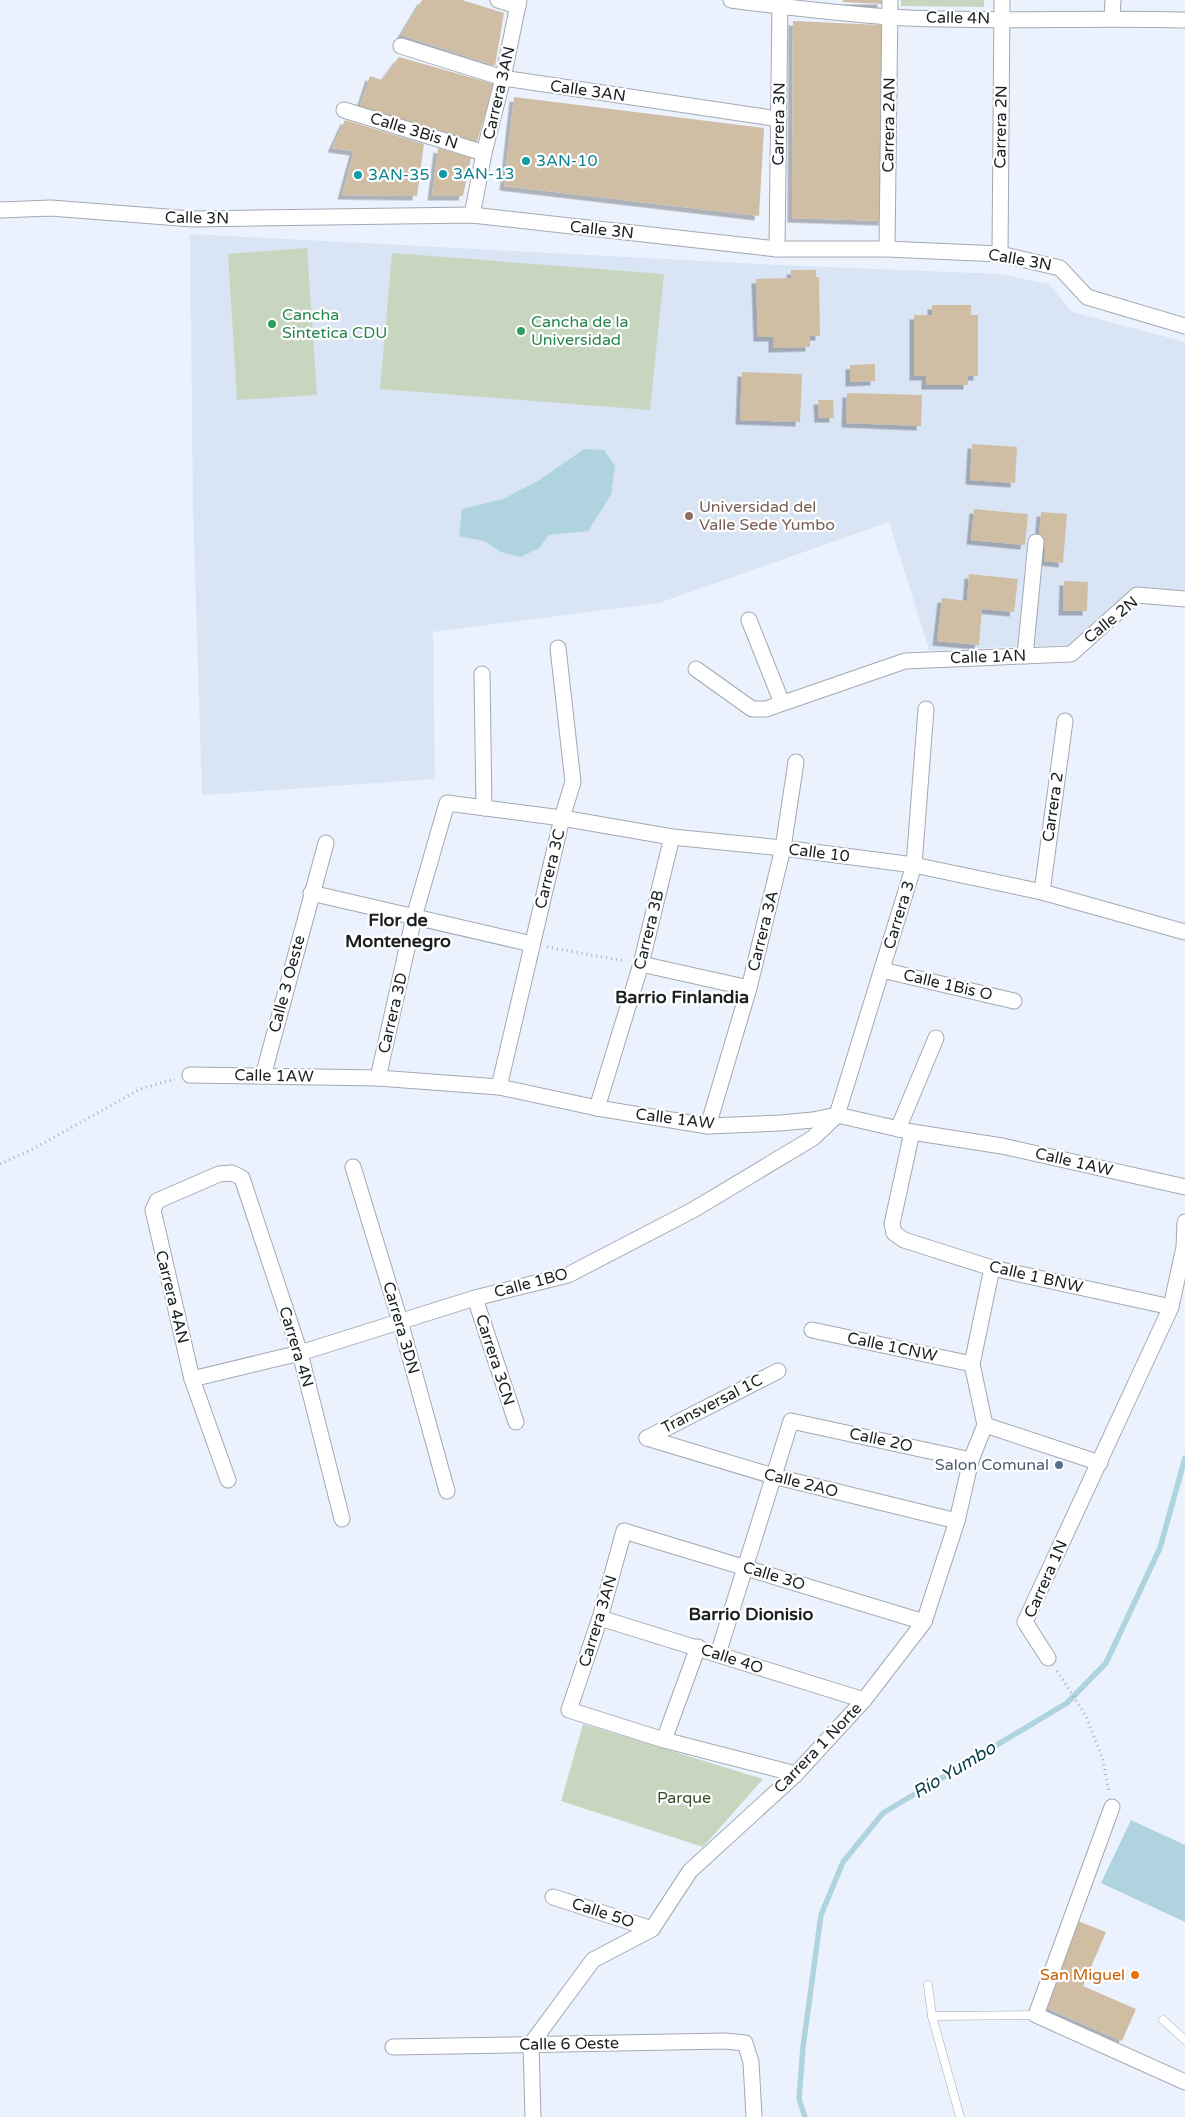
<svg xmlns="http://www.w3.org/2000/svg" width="1185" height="2117" viewBox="0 0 1185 2117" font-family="'Varela Round',sans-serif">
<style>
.built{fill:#d9e4f5}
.green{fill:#c8d6c0}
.water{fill:#b0d3e0}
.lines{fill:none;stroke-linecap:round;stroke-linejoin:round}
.stream{stroke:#b0d3e0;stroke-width:5.5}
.building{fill:#d0bea4;filter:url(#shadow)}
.lane-casing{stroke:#a3a9b3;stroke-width:9}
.street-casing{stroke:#a3a9b3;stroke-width:17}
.path{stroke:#aab0b8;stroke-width:3;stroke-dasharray:1 4;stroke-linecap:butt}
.lane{stroke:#fff;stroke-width:8}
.street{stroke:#fff;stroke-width:15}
.culture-dot{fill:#0f9aa8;stroke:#fff;stroke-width:2}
.leisure-dot{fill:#2e9e5b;stroke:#fff;stroke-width:2}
.education-dot{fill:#8d6e63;stroke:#fff;stroke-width:2}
.service-dot{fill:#5c6f8a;stroke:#fff;stroke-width:2}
.food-dot{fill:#e8710a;stroke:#fff;stroke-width:2}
.labels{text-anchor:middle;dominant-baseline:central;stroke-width:4.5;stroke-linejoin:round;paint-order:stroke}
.street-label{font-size:16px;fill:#1c1f22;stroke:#fff}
.culture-label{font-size:16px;fill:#0d838f;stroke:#fff;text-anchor:start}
.leisure-label{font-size:16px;fill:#27864d;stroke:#fff;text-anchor:start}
.education-label{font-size:16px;fill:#785e54;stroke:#fff;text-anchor:start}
.service-label{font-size:16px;fill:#4e5e75;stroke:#fff;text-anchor:end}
.park-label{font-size:16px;fill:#384f26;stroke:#fff}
.food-label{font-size:16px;fill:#c56008;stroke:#fff;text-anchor:end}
.neighbourhood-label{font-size:18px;font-weight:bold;fill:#1c1f22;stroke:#fff}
.water-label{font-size:18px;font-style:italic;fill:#0a3d4c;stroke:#fff}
</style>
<defs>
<filter id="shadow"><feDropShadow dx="-4.5" dy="4.5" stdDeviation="0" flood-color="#0004"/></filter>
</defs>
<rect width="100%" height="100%" fill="#ebf2fd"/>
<polygon class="built" points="190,234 779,265 1000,274 1049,284 1072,312 1185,342 1185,591 1138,587 1069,645 929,650 889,522 659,603 433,632 435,779 202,795 193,511"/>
<g class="green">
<polygon points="901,0 984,0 984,7 901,6"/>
<polygon points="307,248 317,395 237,400 228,254"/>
<polygon points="392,253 664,274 650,410 380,389"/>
<polygon points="583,1724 763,1779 703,1847 561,1801"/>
</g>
<g class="water">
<polygon points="584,449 604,450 615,466 611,495 588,531 549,535 539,548 521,557 501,552 484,541 459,536 462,509 503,499 538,481"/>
<polygon points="1131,1820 1185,1845 1185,1922 1101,1883"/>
</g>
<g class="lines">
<polyline class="stream" points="805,2117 799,2099 803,2047 821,1915 843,1862 883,1813 1067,1703 1106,1663 1160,1548 1185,1458"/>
</g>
<g class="building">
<polygon points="422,0 462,0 504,13 495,66 401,35"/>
<polygon points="843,0 882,0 882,4 843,2"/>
<polygon points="793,21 882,25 883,221 792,218"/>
<polygon points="399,57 494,84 477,142 360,106 370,76 382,80"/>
<polygon points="514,97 764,128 759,216 504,186"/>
<polygon points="345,120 424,144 417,196 342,195 354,151 332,148"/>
<polygon points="438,148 471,158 463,196 432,196"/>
<polygon points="791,270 816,270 816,277 819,277 820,336 810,336 810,347 773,348 773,337 758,337 756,279 791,278"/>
<polygon points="932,305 971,305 971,315 978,315 978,376 968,376 968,385 926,385 926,376 914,376 914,315 932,315"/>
<polygon points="875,364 875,381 850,382 850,365"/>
<polygon points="742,372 802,374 800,422 740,420"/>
<polygon points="847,393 922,395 921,426 846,423"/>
<polygon points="818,400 833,400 834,418 819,418"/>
<polygon points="972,444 1017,447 1015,483 970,480"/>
<polygon points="974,509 1028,514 1025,545 971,540"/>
<polygon points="1041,512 1067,514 1063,563 1044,561 1046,549 1041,549 1039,538"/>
<polygon points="969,574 1018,579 1014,612 982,609 979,645 937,641 942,598 967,601"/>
<polygon points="1064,581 1088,582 1087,611 1063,611"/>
<polygon points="1078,1921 1106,1932 1083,1986 1136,2009 1122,2041 1042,2006"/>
</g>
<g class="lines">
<defs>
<g id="lane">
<polyline points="928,1985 932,2016 960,2117"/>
<polyline points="932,2016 1036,2015"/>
<polyline points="1163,2020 1185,2040"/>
</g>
<g id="street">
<polyline points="498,0 518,6"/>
<path d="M731 0C783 7 836 13 889 17 988 23 1087 17 1185 20"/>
<polyline points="1112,18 1113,0"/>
<polyline points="401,46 503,78 779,119"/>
<polyline points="344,110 484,153"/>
<polyline points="0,210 51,208 192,219 472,215 777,249 887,249 1000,254 1060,268 1087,297 1185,326"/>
<polyline points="472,215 484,153 503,78 519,0"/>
<polyline points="777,249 780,0"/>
<polyline points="887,249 890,0"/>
<polyline points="1000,254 1002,0"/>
<polyline points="749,620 782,703"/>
<polyline points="1025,656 1036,542"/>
<polyline points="696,669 752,709 766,709 905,661 1071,654 1137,595 1185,599"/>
<polyline points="482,674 484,808"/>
<polyline points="1042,892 1065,721"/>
<polyline points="311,893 532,944"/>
<polyline points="641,964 749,988"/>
<polyline points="882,970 1014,1001"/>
<polyline points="190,1075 378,1078 499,1087 597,1108 708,1126 780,1123 813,1120 837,1115 912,1132 1002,1146 1185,1187"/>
<polyline points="263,1076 326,843"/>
<polyline points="378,1078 414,917 447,803 562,818 672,837 783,848 914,865 1042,892 1185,932"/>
<polyline points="499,1087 562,818 573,782 558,648"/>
<polyline points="597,1108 641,964 672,837"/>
<polyline points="708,1126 749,988 783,848 796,762"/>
<polyline points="898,1129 936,1038"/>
<polyline points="912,1132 892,1224 894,1233 904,1240 992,1268 1171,1307"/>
<polyline points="353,1167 400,1321 447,1491"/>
<polyline points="475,1298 516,1422"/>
<polyline points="812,1330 972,1364"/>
<polyline points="192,1379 300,1353 475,1298 568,1275 693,1210 813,1138 837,1115 914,865 926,709"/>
<polyline points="985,1425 972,1364 992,1268"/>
<polyline points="985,1425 1100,1463"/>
<polyline points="647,1438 773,1476 957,1521"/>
<polyline points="647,1438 778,1371"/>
<polyline points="228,1480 192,1379 153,1210 157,1201 219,1174 232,1173 242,1178 300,1353 342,1519"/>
<polyline points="600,1618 864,1700"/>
<polyline points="718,1654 791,1421 971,1460"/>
<polyline points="1048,1658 1025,1622 1171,1307 1184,1247 1185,1222"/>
<polyline points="664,1740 698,1647"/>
<polyline points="796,1774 664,1740 569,1710 600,1618 624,1531 924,1622"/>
<polyline points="1112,1807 1036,2015 1185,2082"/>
<polyline points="553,1897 652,1929"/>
<polyline points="393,2047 725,2041 745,2043 751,2062 754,2117"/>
<polyline points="533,2117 531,2044 593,1960 652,1929 690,1871 796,1774 864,1700 924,1622 957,1521 971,1460 985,1425"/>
</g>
</defs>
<use href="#lane" class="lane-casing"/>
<use href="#street" class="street-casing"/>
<g class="path">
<polyline points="547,947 625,961"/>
<polyline points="0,1164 35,1148 140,1089 175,1079"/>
<polyline points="1057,1671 1086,1716 1103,1760 1109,1792"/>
</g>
<use href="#lane" class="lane"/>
<use href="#street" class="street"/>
</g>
<g class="culture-dot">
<circle cx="526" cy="161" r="5"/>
<circle cx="443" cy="174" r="5"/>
<circle cx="358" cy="175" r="5"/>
</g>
<g class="leisure-dot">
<circle cx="272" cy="324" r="5"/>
<circle cx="521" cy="331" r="5"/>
</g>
<circle class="education-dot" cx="689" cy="516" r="5"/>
<circle class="service-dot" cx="1059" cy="1465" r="5"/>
<circle class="food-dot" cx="1135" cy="1975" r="5"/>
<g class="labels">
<g class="street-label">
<text transform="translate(958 18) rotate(1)">Calle 4N</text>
<text transform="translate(588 91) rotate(8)">Calle 3AN</text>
<text transform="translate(499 93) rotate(-77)">Carrera 3AN</text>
<text transform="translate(779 124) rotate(-89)">Carrera 3N</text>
<text transform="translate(889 125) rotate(-89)">Carrera 2AN</text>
<text transform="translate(1001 127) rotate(-89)">Carrera 2N</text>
<text transform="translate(414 131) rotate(17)">Calle 3Bis N</text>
<text transform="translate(197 218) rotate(1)">Calle 3N</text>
<text transform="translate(602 230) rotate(6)">Calle 3N</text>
<text transform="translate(1020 260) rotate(10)">Calle 3N</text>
<text transform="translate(1111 620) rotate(-39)">Calle 2N</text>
<text transform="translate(988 657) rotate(-2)">Calle 1AN</text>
<text transform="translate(1053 807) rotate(-82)">Carrera 2</text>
<text transform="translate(819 853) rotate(7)">Calle 10</text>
<text transform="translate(550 869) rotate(-76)">Carrera 3C</text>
<text transform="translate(899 915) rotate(-73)">Carrera 3</text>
<text transform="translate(649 930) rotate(-76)">Carrera 3B</text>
<text transform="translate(763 931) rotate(-76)">Carrera 3A</text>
<text transform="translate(287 984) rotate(-75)">Calle 3 Oeste</text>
<text transform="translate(948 985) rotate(13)">Calle 1Bis O</text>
<text transform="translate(393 1013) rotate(-77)">Carrera 3D</text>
<text transform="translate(274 1076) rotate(1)">Calle 1AW</text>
<text transform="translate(675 1119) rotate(7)">Calle 1AW</text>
<text transform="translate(1074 1162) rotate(13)">Calle 1AW</text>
<text transform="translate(1036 1277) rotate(13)">Calle 1 BNW</text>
<text transform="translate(531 1283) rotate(-15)">Calle 1BO</text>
<text transform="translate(172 1297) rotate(76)">Carrera 4AN</text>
<text transform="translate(401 1328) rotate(74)">Carrera 3DN</text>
<text transform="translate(296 1347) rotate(73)">Carrera 4N</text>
<text transform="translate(892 1347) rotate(12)">Calle 1CNW</text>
<text transform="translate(495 1360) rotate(72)">Carrera 3CN</text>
<text transform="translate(712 1404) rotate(-27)">Transversal 1C</text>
<text transform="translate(881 1440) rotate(12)">Calle 2O</text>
<text transform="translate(801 1483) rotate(14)">Calle 2AO</text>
<text transform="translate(774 1576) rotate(17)">Calle 3O</text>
<text transform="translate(1046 1579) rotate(-66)">Carrera 1N</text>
<text transform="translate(598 1621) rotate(-73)">Carrera 3AN</text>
<text transform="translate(732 1659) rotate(18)">Calle 4O</text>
<text transform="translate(818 1748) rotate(-46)">Carrera 1 Norte</text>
<text transform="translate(603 1913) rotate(18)">Calle 5O</text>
<text transform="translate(569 2044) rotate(-1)">Calle 6 Oeste</text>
</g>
<g class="culture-label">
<text x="536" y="161">3AN-10</text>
<text x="453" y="174">3AN-13</text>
<text x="368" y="175">3AN-35</text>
</g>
<g class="leisure-label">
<text x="282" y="315">Cancha<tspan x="282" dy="18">Sintetica CDU</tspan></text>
<text x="531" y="322">Cancha de la<tspan x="531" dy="18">Universidad</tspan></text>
</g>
<g class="education-label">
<text x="699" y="507">Universidad del<tspan x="699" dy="18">Valle Sede Yumbo</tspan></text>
</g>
<g class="service-label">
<text x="1049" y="1465">Salon Comunal</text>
</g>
<g class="park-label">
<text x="684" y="1798">Parque</text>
</g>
<g class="food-label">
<text x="1125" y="1975">San Miguel</text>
</g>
<g class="neighbourhood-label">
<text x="398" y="920">Flor de<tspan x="398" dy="21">Montenegro</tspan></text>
<text x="682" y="997">Barrio Finlandia</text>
<text x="751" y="1614">Barrio Dionisio</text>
</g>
<g class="water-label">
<text transform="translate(954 1770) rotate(-31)">Río Yumbo</text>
</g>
</g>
</svg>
